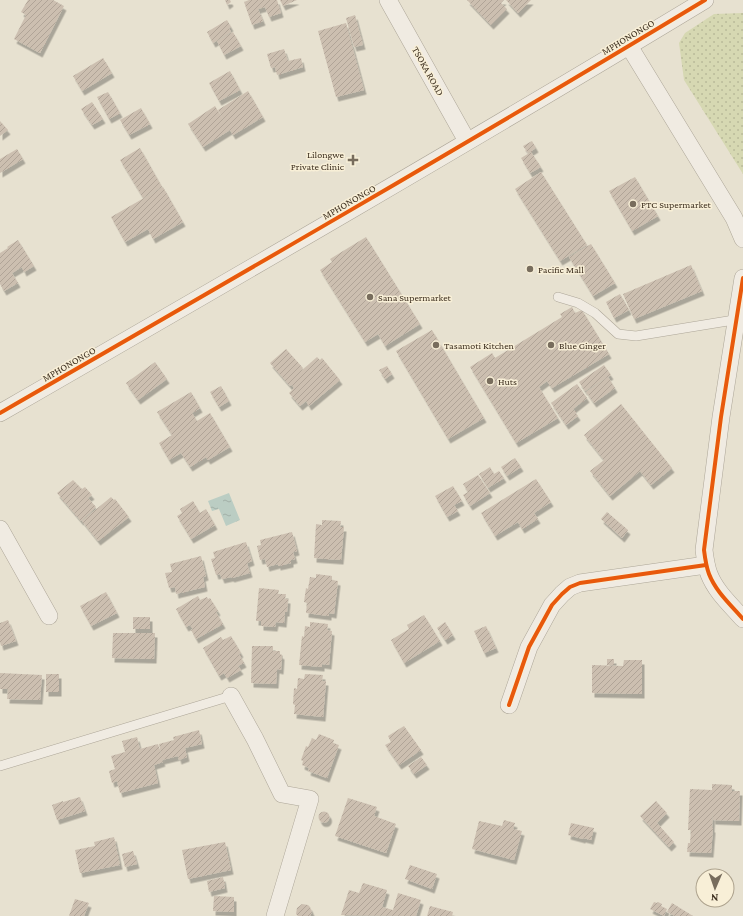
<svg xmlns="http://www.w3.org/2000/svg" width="743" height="916" viewBox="0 0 743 916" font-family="'Crimson Pro',serif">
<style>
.grass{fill:url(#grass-dots)}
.water{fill:url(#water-ripples)}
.building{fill:url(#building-hatch);filter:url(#shadow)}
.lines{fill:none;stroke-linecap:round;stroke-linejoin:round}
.lane-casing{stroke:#ada698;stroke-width:10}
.street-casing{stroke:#ada698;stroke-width:18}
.lane{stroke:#f0ebe2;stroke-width:9}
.street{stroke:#f0ebe2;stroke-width:17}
.cycleway-casing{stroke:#f8efd7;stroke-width:6}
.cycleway{stroke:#e8590c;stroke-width:4}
.poi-dot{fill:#786d5d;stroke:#f8efd7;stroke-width:1.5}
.labels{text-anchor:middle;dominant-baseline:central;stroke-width:3;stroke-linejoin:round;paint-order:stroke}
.street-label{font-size:10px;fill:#3d2f1f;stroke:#f8efd7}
.poi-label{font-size:10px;fill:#3d2f1f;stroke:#f8efd7;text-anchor:start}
</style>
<defs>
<pattern id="grass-dots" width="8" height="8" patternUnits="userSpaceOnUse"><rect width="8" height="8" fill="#d6d8b2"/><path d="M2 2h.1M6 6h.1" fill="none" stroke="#b9ba99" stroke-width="1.8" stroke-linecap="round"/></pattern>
<pattern id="water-ripples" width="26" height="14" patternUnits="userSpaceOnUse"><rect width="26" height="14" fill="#bbcdc3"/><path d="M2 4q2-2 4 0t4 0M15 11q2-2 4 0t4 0" fill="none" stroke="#a2b0a7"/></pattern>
<pattern id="building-hatch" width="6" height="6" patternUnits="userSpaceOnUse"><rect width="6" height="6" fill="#ccbfb0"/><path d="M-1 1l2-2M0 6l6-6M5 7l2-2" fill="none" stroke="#b0a497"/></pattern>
<filter id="shadow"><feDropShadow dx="2.5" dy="4.5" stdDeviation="0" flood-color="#0004"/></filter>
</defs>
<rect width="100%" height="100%" fill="#e7e1d0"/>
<polygon class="grass" points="743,13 743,174 684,80 679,43 685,33 714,14"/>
<polygon class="water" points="229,493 240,520 226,526 219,509 212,511 208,501"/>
<g class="building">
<polygon points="28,0 53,0 64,6 40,53 14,39 26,15 21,12"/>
<polygon points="225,0 230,0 231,2 227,5"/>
<polygon points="249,0 277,0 281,13 269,17 265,7 258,9 263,21 252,25 244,2"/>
<polygon points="280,0 297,0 283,6"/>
<polygon points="467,0 504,0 501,3 507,9 491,25"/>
<polygon points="506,0 531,0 518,13"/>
<polygon points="355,15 363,45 354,47 346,18"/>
<polygon points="227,20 231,27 229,28 231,32 213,43 207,32"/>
<polygon points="346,23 364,90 336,97 318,31"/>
<polygon points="233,32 241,46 224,55 217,41"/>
<polygon points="284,49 288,61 301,58 303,67 277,75 275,67 271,68 267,54"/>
<polygon points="103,58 112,73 82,91 73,76"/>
<polygon points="230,71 240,90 219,101 209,83"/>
<polygon points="248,91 263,117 233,135 230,130 203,147 188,124 215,106 226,124 218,110"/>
<polygon points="108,92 120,113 109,119 97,97"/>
<polygon points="92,102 103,119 92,125 81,109"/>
<polygon points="141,108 150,124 129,135 120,120"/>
<polygon points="0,121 8,130 0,136"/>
<polygon points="532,141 536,148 528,153 523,146"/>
<polygon points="140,148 162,187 143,198 120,160"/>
<polygon points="17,149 23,159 0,173 0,159"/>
<polygon points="531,152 541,167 530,173 521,158"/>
<polygon points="541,172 587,245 560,261 515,189"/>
<polygon points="635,177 658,216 632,231 609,191"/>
<polygon points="163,187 183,222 153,239 148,229 125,242 111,217"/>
<polygon points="366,237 420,324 385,346 378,334 365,342 320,270 332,262 330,259"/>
<polygon points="18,240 34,266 24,272 22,267 12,273 18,283 4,291 0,284 0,253 8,248 7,247"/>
<polygon points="591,244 615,283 593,296 569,257"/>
<polygon points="691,265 702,291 634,319 623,294"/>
<polygon points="620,294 629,310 614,318 606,302"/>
<polygon points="572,307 575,313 582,310 609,354 552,388 547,381 539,387 558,418 516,443 470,367 492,353 495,358 562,317 560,314"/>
<polygon points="432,330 484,418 448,439 396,351"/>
<polygon points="286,349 303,368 301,371 317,357 320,360 322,358 340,380 309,406 306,401 300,406 289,393 294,388 292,385 290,386 270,363"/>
<polygon points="155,362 167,379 138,400 126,383"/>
<polygon points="604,365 611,375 585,391 579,382"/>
<polygon points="387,366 392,374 385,379 379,370"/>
<polygon points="608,377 615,388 594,403 586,392"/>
<polygon points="577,384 587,398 573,409 578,416 566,425 551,403"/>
<polygon points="221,386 229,401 219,407 210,392"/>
<polygon points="191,392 200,408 192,413 197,421 210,413 230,447 208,460 206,457 190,467 181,453 169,460 159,443 172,435 157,412"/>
<polygon points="621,404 672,468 651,485 640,471 610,496 590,471 604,460 584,435"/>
<polygon points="515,458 521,467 507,476 501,467"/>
<polygon points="490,467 494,474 499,471 504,478 488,488 479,474"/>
<polygon points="478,475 490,493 470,506 463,495 468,492 463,484"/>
<polygon points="536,479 551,502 534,513 538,519 522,529 518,522 495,536 481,513"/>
<polygon points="73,480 82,489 85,487 92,495 88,498 96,507 81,521 57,493"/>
<polygon points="453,486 462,501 454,505 458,511 447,517 435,496"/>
<polygon points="111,497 114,500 115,499 129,517 98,541 82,521"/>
<polygon points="193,501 200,513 206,509 215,525 191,539 177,516 182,513 180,509"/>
<polygon points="607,512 628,530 622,538 601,519"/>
<polygon points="322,520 341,521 340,527 344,527 341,560 314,558 316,524 322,525"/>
<polygon points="292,532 297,551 293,552 295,559 291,560 291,563 278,566 278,564 267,567 265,559 260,560 257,546 261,545 260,540"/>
<polygon points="246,542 252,561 247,563 250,573 232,578 231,577 222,579 220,574 216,575 211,559 215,558 213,552"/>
<polygon points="201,556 206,576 203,577 205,587 176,594 175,587 169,588 165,573 172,572 170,564"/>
<polygon points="316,574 332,576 332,580 338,581 334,614 329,613 329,616 306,613 307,603 304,602 306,588 308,589 310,577 316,578"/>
<polygon points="259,588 279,590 278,594 286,594 285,599 288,599 287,612 285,612 284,623 276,622 275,627 261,626 261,621 256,621"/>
<polygon points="106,592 117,613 91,626 80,606"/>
<polygon points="198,596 200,600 207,597 208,599 210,598 218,611 216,612 223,624 196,639 191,630 193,629 190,625 186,627 176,609"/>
<polygon points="424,615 440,641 404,663 391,640 409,629 407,625"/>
<rect x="133" y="617" width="17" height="12"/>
<polygon points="8,620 16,641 1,646 0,642 0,623"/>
<polygon points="310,622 328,624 327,630 332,631 329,665 322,664 322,667 299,665 302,636 304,637 305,626 310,627"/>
<polygon points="445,622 453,635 445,640 437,628"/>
<polygon points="486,626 496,648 484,653 474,631"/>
<polygon points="113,633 155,633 154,659 112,658"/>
<polygon points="231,636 241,653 239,654 244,663 238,666 241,670 227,678 224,673 219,676 203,648 221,637 223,640"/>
<polygon points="252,646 273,646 273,651 280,651 280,654 282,655 281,670 277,669 276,684 251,683"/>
<rect x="607" y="659" width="7" height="6"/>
<polygon points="624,660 642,660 642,694 592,693 592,665 623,666"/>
<polygon points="0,673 42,675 40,700 7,699 8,689 0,689"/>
<rect x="46" y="674" width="13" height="18"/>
<polygon points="305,674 323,675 322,681 326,681 323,717 294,714 295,705 293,704 294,688 297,689 298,678 304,679"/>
<polygon points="404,726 421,750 399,765 385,745 391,742 388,736"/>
<polygon points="199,730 202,744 185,748 187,757 179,760 178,756 162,760 163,762 154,765 158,783 120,793 117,781 112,783 109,771 115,769 111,756 125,752 122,741 137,737 140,749 158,744 162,758 159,744 174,740 173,737"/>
<polygon points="319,734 334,740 333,743 339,745 327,778 308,771 309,768 302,765 303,761 301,760 306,746 308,747 312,738 316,740"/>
<polygon points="421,757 427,765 414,774 408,766"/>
<polygon points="712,784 732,785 732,791 740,791 739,821 713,820 713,809 712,828 713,828 711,853 687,852 688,843 690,843 691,830 688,830 690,789 712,790"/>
<polygon points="80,797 85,811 57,820 52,805 63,801 63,802"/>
<polygon points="348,798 377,807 374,816 396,824 386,853 335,836"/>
<polygon points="656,801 667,813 657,823 674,842 669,847 640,816"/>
<circle cx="324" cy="817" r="5.5"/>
<polygon points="504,820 515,823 513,829 522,831 514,860 472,849 479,821 502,826"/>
<polygon points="571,823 594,828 591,840 583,838 583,839 568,835"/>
<polygon points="114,837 120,865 80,873 75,850 95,846 94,842"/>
<polygon points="225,842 231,870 188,879 182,850"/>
<polygon points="133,851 137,864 125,867 122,854"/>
<polygon points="410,865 437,874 432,889 405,879"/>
<polygon points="223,877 225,888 209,892 207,881"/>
<polygon points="363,883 387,890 382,907 393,910 398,893 421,900 416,916 341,915 349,890 359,893"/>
<polygon points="214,896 234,897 234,912 213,911"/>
<polygon points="75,899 89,903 84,916 69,916"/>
<polygon points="654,902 657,903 658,902 662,904 661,906 667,909 664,916 650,909"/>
<polygon points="672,903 693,916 675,916 667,912"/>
<polygon points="302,904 308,905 310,907 312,912 310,916 298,916 296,914 297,908"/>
<polygon points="430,906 453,912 452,916 427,916"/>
</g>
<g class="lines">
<defs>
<g id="lane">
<polyline points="558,297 578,303 595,313 618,334 636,336 740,319"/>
<polyline points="0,766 231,696"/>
</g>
<g id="street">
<polyline points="388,0 467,141"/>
<polyline points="629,46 734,218 743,239"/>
<path d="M743 278 721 417 704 550C705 558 706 566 709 574 716 592 731 605 743 619"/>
<path d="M0 413C236 277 472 141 705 0"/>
<polyline points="0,529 49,616"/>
<polyline points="231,696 255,739 282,794 310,799 275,916"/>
<polyline points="509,705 529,647 552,605 562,594 570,587 580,583 706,565"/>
</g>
</defs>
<use href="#lane" class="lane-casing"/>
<use href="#street" class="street-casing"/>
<use href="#lane" class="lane"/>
<use href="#street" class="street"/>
<defs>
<g id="cycleway">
<path d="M743 278 721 417 704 550C705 558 706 566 709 574 716 592 731 605 743 619"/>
<path d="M0 413C236 277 472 141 705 0"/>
<polyline points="509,705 529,647 552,605 562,594 570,587 580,583 706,565"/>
</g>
</defs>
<use href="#cycleway" class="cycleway-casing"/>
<use href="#cycleway" class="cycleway"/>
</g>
<g class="poi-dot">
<path d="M351 154h4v4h4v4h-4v4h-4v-4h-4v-4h4z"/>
<circle cx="633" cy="204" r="4"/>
<circle cx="530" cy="269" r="4"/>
<circle cx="370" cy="297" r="4"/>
<circle cx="436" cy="345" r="4"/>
<circle cx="551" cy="345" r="4"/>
<circle cx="490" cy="381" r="4"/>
</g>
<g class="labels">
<g class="street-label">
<text transform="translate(628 37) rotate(-31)">MPHONONGO</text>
<text transform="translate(428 71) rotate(61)">TSOKA ROAD</text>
<text transform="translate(349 202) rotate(-30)">MPHONONGO</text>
<text transform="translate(69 364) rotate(-30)">MPHONONGO</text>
</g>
<g class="poi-label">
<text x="344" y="154" text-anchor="end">Lilongwe<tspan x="344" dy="12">Private Clinic</tspan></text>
<text x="641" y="204">PTC Supermarket</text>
<text x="538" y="269">Pacific Mall</text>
<text x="378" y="297">Sana Supermarket</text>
<text x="444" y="345">Tasamoti Kitchen</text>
<text x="559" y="345">Blue Ginger</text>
<text x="498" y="381">Huts</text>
</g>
</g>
<g transform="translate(715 888) rotate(182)"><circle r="19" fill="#f8efd7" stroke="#ada28d"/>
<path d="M0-3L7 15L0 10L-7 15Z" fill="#786d5d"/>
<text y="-6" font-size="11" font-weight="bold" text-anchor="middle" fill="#3d2f1f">N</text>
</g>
</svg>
